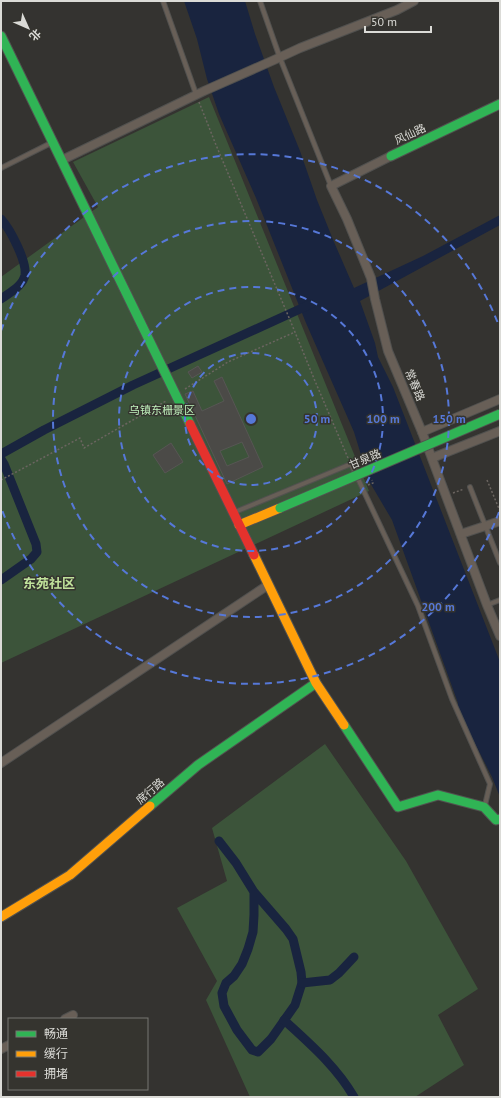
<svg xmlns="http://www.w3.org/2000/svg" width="501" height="1098" viewBox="0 0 501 1098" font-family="'PT Sans','Noto Sans SC',sans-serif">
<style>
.green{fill:#3c543a}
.water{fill:#19243f}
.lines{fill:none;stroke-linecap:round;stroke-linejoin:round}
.canal{stroke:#19243f;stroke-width:9}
.building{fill:#4b4a47;stroke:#575654;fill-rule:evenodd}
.lane-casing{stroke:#51514f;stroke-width:6}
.street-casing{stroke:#51514f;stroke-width:10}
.fast-casing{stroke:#51514f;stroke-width:11}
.slow-casing{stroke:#51514f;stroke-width:11}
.jam-casing{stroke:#51514f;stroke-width:11}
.path{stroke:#6b6560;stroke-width:1.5;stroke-dasharray:2 2;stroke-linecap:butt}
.lane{stroke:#685f57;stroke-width:4}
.street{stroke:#685f57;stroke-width:8}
.fast{stroke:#30b455;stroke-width:9}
.slow{stroke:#ff9f0a;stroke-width:9}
.jam{stroke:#e5322d;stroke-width:9}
.fast-bridge-casing{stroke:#51514f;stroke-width:11;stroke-linecap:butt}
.fast-bridge{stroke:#30b455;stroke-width:9}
.ring{fill:none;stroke:#5678d8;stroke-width:2;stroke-dasharray:7 5}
.labels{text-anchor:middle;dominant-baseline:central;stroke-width:3;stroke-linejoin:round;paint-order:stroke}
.street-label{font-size:11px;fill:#dbdbd7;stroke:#35342f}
.park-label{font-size:11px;fill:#c0f2bc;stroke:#35342f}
.quarter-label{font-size:13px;font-weight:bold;fill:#c0e29b;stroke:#35342f}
.centre{fill:#5678d8;stroke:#35342f;stroke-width:2}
.ring-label{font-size:12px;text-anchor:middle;font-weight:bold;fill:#5678d8;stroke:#35342f;stroke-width:3;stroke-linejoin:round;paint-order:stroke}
</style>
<rect width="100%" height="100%" fill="#343330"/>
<g class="green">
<polygon points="209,97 369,491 1,663 1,277 98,207 73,162"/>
<polygon points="325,744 406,861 478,989 438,1015 464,1065 415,1097 250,1097 206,1000 217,981 177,908 227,881 212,828"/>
</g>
<polygon class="water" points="184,1 245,1 255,34 274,87 300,151 317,200 334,242 354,288 423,256 500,215 500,225 360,301 375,343 378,357 393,387 500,662 500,797 492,777 457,708 458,703 392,520 369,481 354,432 306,323 256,198 219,114 207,79 197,39"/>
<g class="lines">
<g class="canal">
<path d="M1 219C10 229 27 261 25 275 23 286 9 293 1 299"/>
<polyline points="1,454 44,430 133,385 311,304"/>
<polyline points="1,459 4,464 36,544 37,552 31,559 1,580"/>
<polyline points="219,841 236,863 254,892 286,929 293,939 301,972 302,983 295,1005 271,1039 258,1052 252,1050 237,1030 224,1006 222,993 226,983 234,976 242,964 248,949 253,932 254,915 254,892"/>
<polyline points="302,983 330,980 339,973 354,957"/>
<path d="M284 1020C310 1044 336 1066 354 1097"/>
</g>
</g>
<g class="building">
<polygon points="198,366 202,372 192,378 188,372"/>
<path d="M222 377 263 467 227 484 185 394 193 391 202 411 224 401 214 381ZM242 442 249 457 227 466 220 451Z"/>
<polygon points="171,443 183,462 165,473 153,455"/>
</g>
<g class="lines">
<defs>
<g id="lane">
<polyline points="163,1 196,94"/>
<polyline points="260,1 280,58 331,186"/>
<polyline points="1,168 51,143"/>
<polyline points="470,487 500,563"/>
<polyline points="235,512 351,464 418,606 452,699 490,784 485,805"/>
<polyline points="487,605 500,600"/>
</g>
<g id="street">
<polyline points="391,156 331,186 347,219 371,278 375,299 388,351 422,432 487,605 500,636"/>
<polyline points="62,160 204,91 274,60 300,48 397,10 414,1"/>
<polyline points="422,432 500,399"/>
<polyline points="432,458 500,431"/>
<polyline points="461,534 500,521"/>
<polyline points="1,763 268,585"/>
<polyline points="65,1019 73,1015"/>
<polyline points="1,1049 9,1045"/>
</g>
<g id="fast">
<polyline points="1,36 190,424"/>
<polyline points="391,156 500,104"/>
<polyline points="344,725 398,807 438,795 484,807 496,820 500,819"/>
<polyline points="150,806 198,765 316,683"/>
</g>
<g id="slow">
<polyline points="239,525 280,508"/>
<polyline points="254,555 316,683 344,725"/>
<polyline points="1,917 70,875 150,806"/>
</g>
<polyline id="jam" points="190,424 254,555"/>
</defs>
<use href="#lane" class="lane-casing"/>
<use href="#street" class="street-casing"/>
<use href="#fast" class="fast-casing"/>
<use href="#slow" class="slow-casing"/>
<use href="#jam" class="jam-casing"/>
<g class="path">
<polyline points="199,102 216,145 290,320 315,381 348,458"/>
<polyline points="185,389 228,362 295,332"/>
<polyline points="359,462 363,459 365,461"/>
<polyline points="1,480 80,438 84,448 166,401"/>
<polyline points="487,480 500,511"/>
<polyline points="368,485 373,483 372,480"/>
<polyline points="453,493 464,489"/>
</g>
<use href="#lane" class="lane"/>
<use href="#street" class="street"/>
<use href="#fast" class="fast"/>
<use href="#slow" class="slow"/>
<use href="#jam" class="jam"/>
<defs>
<polyline id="fast-bridge" points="280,508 500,414"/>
</defs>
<use href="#fast-bridge" class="fast-bridge-casing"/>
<use href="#fast-bridge" class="fast-bridge"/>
</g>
<g class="ring">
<circle cx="251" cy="419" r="66"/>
<circle cx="251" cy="419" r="132"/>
<circle cx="251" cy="419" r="198"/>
<path d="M499 512A265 265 0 0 1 1 507M1 331A265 265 0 0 1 499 326"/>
</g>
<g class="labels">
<g class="street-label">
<text transform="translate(410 134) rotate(-25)">风仙路</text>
<text transform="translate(415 385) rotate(67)">常春路</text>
<text transform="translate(365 459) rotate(-23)">甘泉路</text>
<text transform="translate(150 791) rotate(-41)">席行路</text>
</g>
<g class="park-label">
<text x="162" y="410">乌镇东栅景区</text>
</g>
<g class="quarter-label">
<text x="49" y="583">东苑社区</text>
</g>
</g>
<circle cx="251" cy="419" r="6" class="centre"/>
<g class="ring-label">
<text x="317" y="423">50 m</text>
<text x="383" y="423">100 m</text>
<text x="449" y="423">150 m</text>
<text x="438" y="611">200 m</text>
</g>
<rect width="501" height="1098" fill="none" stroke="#dbdbd7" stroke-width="4"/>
<rect x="8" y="1018" width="140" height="72" fill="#35342f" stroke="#777772"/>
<rect x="16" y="1031" width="20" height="6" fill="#30b455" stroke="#777772"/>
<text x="44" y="1038" font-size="12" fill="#dbdbd7">畅通</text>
<rect x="16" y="1051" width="20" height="6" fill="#ff9f0a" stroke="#777772"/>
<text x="44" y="1058" font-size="12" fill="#dbdbd7">缓行</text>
<rect x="16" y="1071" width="20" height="6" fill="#e5322d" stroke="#777772"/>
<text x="44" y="1078" font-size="12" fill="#dbdbd7">拥堵</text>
<g transform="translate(28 28) rotate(135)" stroke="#35342f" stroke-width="3" paint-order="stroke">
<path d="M0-3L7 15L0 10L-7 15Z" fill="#dbdbd7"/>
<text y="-6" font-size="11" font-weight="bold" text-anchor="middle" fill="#dbdbd7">北</text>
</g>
<path d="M365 26v6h66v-6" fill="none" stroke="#dbdbd7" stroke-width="2"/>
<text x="371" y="26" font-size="12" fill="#dbdbd7" stroke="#35342f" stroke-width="3" paint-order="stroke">50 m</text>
</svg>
